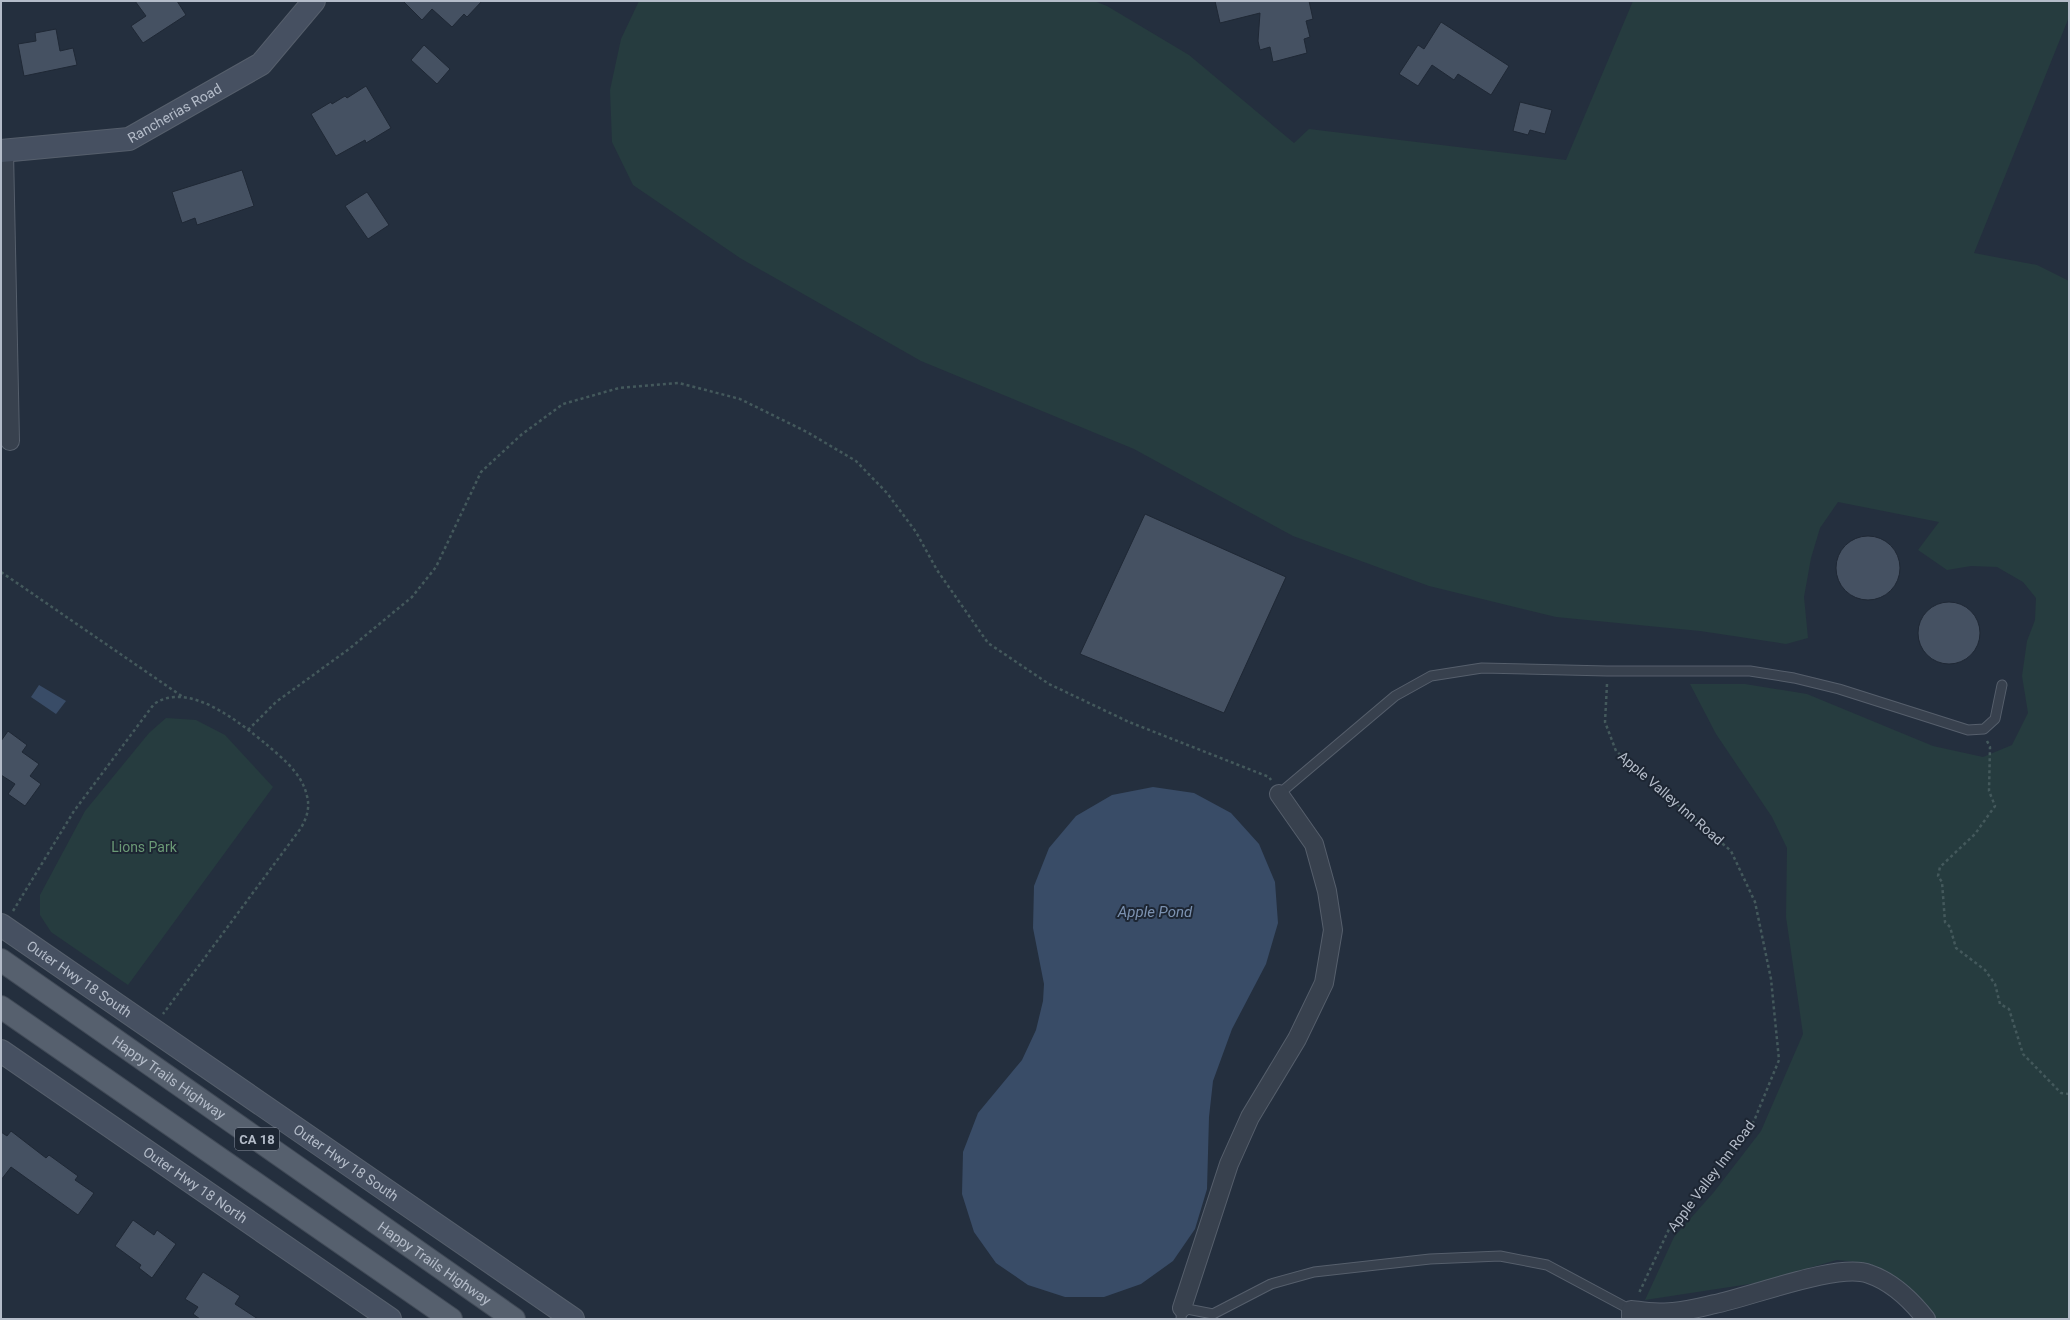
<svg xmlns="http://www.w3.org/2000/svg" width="2070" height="1320" viewBox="0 0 2070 1320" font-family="Roboto,sans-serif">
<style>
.green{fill:#263c3f}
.water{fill:#394c67}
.building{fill:#455162;stroke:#1f2835}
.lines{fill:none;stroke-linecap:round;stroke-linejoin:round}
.lane-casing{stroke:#565f6c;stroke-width:11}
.street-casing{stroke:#565f6c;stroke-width:20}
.secondary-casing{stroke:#565f6c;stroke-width:24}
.primary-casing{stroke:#414a57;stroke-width:24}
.path{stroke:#44595c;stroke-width:2.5;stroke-dasharray:3 3;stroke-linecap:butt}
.lane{stroke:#38414e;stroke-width:9}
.street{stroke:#38414e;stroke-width:18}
.secondary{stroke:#465061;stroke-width:22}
.primary{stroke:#56606e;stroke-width:22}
.labels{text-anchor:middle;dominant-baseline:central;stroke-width:4;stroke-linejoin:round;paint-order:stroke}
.shield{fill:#1d2633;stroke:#878f9c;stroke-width:1}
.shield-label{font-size:13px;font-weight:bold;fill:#b4bcc9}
.street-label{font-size:14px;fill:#b4bcc9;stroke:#1d2633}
.park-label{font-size:14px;fill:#6b9a76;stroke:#1d2633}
.water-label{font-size:15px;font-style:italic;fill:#7c92b1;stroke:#1d2633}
</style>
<rect width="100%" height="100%" fill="#242f3e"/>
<g class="green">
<polygon points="639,1 1094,1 1107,6 1189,55 1294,143 1309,129 1566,160 1633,1 2069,1 2069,17 1974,253 2037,265 2069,281 2069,1319 1933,1319 1903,1284 1867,1263 1837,1260 1756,1283 1645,1300 1674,1237 1714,1192 1761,1131 1803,1034 1786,917 1787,848 1772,817 1716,734 1690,684 1745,684 1807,694 1933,746 1983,757 2012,745 2028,713 2022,676 2027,641 2035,620 2036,598 2023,582 1997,567 1971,566 1947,570 1918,550 1939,522 1838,502 1820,528 1811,558 1804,597 1808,638 1786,644 1700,631 1556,617 1429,586 1293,536 1134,449 921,361 740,258 633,185 612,142 610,90 621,39"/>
<polygon points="166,718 196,720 225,735 273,787 128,985 51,932 40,915 40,895 85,811 149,733"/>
</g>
<g class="water">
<polygon points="39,685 66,701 56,714 31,697"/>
<polygon points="1153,787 1194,793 1231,813 1259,844 1275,882 1278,923 1266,964 1232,1029 1213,1081 1209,1117 1207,1189 1195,1229 1173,1261 1141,1284 1104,1297 1065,1297 1028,1285 996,1263 974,1232 962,1194 963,1152 978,1113 1022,1060 1036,1030 1043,1001 1044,984 1033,928 1034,886 1049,848 1076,816 1112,795"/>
</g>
<g class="building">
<polygon points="135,1 177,1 186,15 143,43 131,26 146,16"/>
<polygon points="403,1 482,1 467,17 464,14 452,27 432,9 422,20"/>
<polygon points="1215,1 1309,1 1313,19 1306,21 1310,37 1304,39 1307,53 1273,62 1270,47 1260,50 1258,41 1260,13 1220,23"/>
<polygon points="1441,22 1509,66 1491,95 1458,74 1454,80 1432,65 1418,86 1399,74 1418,45 1424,49"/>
<polygon points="56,29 60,51 73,48 77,65 24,76 18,44 36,41 35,33"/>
<polygon points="424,45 450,69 437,84 411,60"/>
<polygon points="366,86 391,128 366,143 365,140 336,156 311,114 331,102 332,104 345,96 347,98"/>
<polygon points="1520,102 1552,110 1545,134 1530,130 1528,135 1513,131"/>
<polygon points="242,170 254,206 197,225 195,218 182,223 172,192"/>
<polygon points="367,192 389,225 368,239 345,206"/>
<polygon points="1145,514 1286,577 1224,713 1080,654"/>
<circle cx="1868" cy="568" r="32"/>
<circle cx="1949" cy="633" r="31"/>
<polygon points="8,731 27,745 22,752 39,764 30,776 41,784 25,806 8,794 15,784 1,775 1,741"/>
<polygon points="11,1131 46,1158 49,1155 78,1176 75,1180 94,1193 78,1215 11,1167 1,1180 1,1132 7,1136"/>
<polygon points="133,1220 154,1235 157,1230 176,1244 152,1278 139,1268 141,1265 115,1246"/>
<polygon points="203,1272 240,1296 235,1304 258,1319 200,1319 193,1314 198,1307 185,1299"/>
</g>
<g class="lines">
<defs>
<g id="lane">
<polyline points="1279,794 1395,696 1431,676 1482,668 1607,671 1750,671 1794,678 1839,689 1968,730 1984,729 1995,719 2002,685"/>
<polyline points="1181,1319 1182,1308 1213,1314 1271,1284 1314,1272 1430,1259 1500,1256 1547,1265 1631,1310"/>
</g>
<g id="street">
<polyline points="4,152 10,441"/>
<polyline points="1182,1308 1229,1164 1250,1117 1297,1039 1324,983 1333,930 1327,891 1314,844 1279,794"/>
<path d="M1631 1319V1310C1644 1311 1660 1314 1673 1312 1687 1311 1702 1307 1715 1304 1750 1297 1839 1262 1869 1274 1893 1282 1911 1300 1926 1319"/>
</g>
<g id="secondary">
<path id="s1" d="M1 151 129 139 261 64 314 1"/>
<path id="s2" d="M1 925 573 1319"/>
<path id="s3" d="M1 1051 390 1319"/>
</g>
<g id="primary">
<path id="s4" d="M1 960 514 1319"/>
<polyline points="1,1007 451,1319"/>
</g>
</defs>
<use href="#lane" class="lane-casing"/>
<use href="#street" class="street-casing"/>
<use href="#secondary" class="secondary-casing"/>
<use href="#primary" class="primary-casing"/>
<g class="path">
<polyline points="1,572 183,697"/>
<polyline points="1607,684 1605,722 1616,751 1731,851 1755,902 1771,979 1779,1060 1754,1121 1671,1225 1639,1293"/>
<polyline points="248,730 276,702 349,649 412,597 436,567 481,472 521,435 563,404 619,388 679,383 740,399 807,432 856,461 887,493 916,532 937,570 988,643 1049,684 1129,722 1269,777 1271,780"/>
<polyline points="1987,741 1990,747 1989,791 1995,806 1975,834 1940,867 1938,876 1942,882 1945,922 1950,927 1956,948 1985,970 1995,984 2000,1004 2009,1009 2023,1054 2061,1093 2069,1094"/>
<path d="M13 911 74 811 154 704C189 680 240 723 266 744 282 758 302 773 307 796 310 808 307 817 301 828L163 1014"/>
</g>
<use href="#lane" class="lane"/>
<use href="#street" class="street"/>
<use href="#secondary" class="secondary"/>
<use href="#primary" class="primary"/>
</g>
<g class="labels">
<rect class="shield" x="235" y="1128" width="44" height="22" rx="3"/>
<g class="shield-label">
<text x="257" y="1139">CA 18</text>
</g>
<g class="street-label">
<text stroke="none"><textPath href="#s1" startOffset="181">Rancherias Road</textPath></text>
<text transform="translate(1671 798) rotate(41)">Apple Valley Inn Road</text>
<text stroke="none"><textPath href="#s2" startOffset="95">Outer Hwy 18 South</textPath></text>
<text stroke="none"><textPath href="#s4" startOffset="205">Happy Trails Highway</textPath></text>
<text stroke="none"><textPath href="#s2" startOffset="419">Outer Hwy 18 South</textPath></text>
<text transform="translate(1711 1176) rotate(-53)">Apple Valley Inn Road</text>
<text stroke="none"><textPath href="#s3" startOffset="236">Outer Hwy 18 North</textPath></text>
<text stroke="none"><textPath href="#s4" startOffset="529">Happy Trails Highway</textPath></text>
</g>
<g class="park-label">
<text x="144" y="847">Lions Park</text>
</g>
<g class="water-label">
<text x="1155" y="912">Apple Pond</text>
</g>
</g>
<rect width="2070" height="1320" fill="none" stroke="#b4bcc9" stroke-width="4"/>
</svg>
